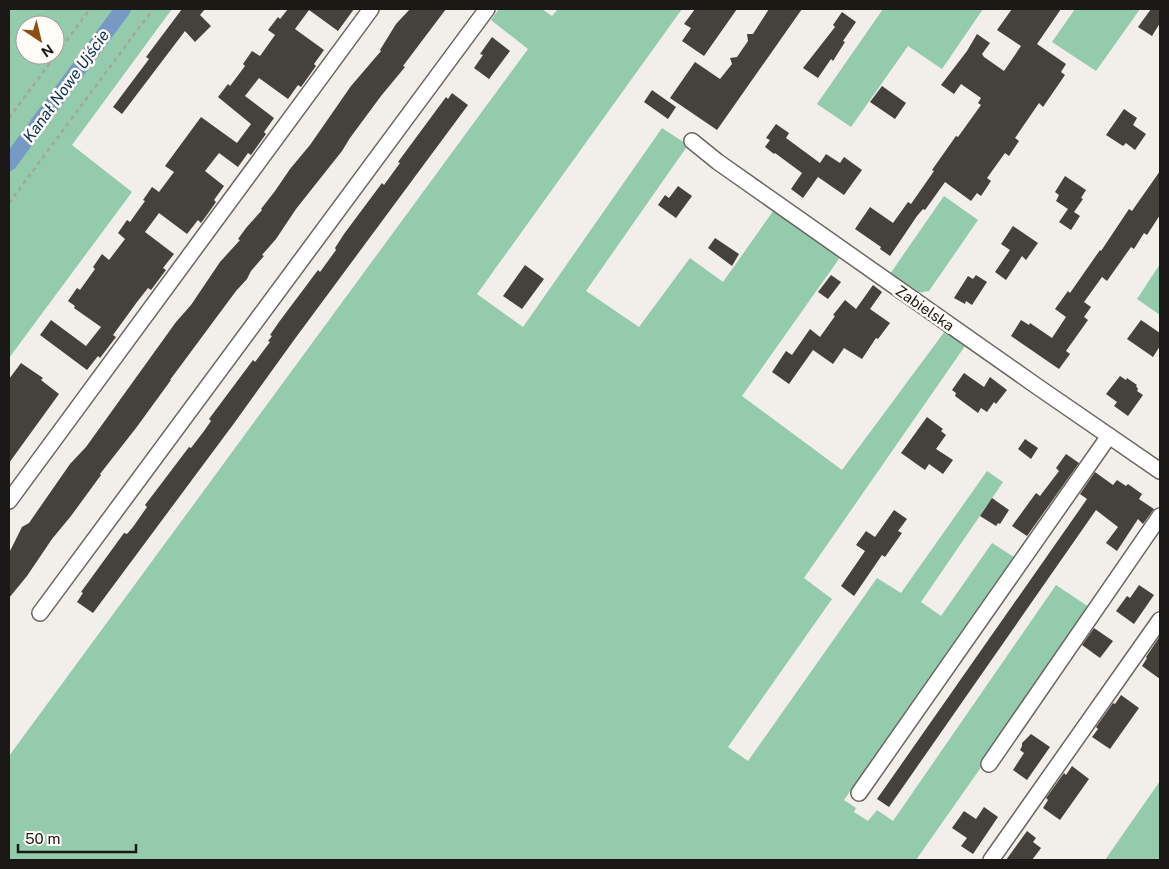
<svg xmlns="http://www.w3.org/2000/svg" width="1169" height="869" viewBox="0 0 1169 869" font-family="'Public Sans',sans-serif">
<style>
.green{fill:#94cbac;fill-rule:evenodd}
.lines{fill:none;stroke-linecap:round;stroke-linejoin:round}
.canal{stroke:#779ac4;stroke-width:16}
.building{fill:#45423e}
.minor-casing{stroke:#6a6763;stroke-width:18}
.path{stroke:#a6a4a0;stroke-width:2.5;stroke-dasharray:4 4;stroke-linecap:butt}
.minor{stroke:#fff;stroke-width:15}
.labels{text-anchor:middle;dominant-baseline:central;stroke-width:5;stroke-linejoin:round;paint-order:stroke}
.street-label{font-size:15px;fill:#1a1917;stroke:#fffbf6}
.water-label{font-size:16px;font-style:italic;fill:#0a2f57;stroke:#fffbf6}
</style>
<rect width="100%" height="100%" fill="#f2eee9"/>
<g class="green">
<path d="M9 9H172L72 145 132 192 9 358ZM25 25H55V55H25Z"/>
<polygon points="499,9 542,9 552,16 558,9 682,9 477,294 523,327 662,128 688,145 586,291 639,327 690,258 723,282 776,207 841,256 742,396 842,470 945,331 965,346 804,578 832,599 728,747 748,761 877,578 901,593 987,471 1003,482 921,602 941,616 992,543 1014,557 844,800 856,808 854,812 868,821 877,810 893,821 1056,585 1092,609 916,860 9,860 9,756 528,49 491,20"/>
<polygon points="883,9 983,9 942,69 908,46 851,127 817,104"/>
<polygon points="1075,9 1140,9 1096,71 1052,42"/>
<polygon points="944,196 978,220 929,291 917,293 890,274"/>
<polygon points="1160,264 1160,315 1137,299"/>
<polygon points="1160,781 1160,860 1105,860"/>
</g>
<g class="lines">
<polyline class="canal" points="9,163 123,9"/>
</g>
<g class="building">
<polygon points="182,9 205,9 200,15 211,26 195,42 185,31 122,114 113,107 149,59 146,57"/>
<polygon points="288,9 354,9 338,31 309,10 295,29 324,50 314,64 316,66 301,87 298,85 288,99 259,78 245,96 274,118 264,132 266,134 251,155 248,153 238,167 219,153 205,171 224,186 214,200 216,202 209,212 201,223 198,220 187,234 159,213 145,232 174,254 163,268 166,270 151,290 148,288 137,302 113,335 116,337 100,358 98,356 87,370 40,335 51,320 86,346 101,327 74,308 75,306 68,301 77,288 80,290 95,269 93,267 102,254 109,260 125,239 118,233 127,220 130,222 137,212 145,201 143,200 152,187 159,192 174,172 165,166 201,117 237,143 251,124 218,97 228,84 230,86 245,66 243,64 252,51 260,56 275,35 268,30 278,17 280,19"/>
<polygon points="410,9 446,9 403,66 405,67 381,96 350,138 342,151 296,209 276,239 262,255 264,256 251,271 247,279 236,291 170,380 171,380 136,428 100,474 101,475 71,516 52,539 27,576 9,598 9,553 22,527 29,523 70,464 86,447 176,322 191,305 220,262 240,240 238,239 246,228 262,210 261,209 275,191 290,169 310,145 351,86 381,51 380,50 396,24"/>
<polygon points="695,9 737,9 704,56 682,41 691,28 684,24"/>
<polygon points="769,9 802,9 717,130 670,98 695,62 720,79 732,64 730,58 737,57 748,41 747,34 753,34"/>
<polygon points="1012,9 1061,9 1037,44 1066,64 1061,72 1065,75 1043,107 1039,103 1015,138 1019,141 1009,156 1005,153 987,178 991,181 981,196 977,193 971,201 945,182 925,210 923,209 917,216 890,256 880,249 881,247 855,229 870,207 893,223 908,202 911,204 934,171 932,170 956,136 958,137 981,105 978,103 981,98 961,84 954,94 941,85 967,51 977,34 990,43 982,54 984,57 1004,71 1021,46 997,30"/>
<polygon points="1151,9 1160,9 1160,23 1152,36 1138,27"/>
<polygon points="842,12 856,22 843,41 845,42 833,61 831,59 818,78 803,68 835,27 833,25"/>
<polygon points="492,37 510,51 489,79 474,68 483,55 480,54"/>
<polygon points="882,86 906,103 895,119 870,102"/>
<polygon points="652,90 676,107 668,119 644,102"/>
<polygon points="452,93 468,105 294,340 235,422 93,613 77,602 83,593 81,592 124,533 127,534 133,527 147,507 145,505 161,484 189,447 191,448 204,431 211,421 209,419 253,360 255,362 270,342 268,341 272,336 270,335 279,322 318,270 320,272 336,250 335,248 344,234 382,183 384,185 400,163 398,162 446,97 448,99"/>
<polygon points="1124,109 1137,118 1133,125 1146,134 1135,150 1126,143 1123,146 1106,135"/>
<polygon points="776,124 789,133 786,138 820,163 826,154 840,163 844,157 862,170 844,195 818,177 803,198 791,189 802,173 775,153 774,154 765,147 770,140 766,138"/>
<polygon points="1160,171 1160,215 1147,235 1144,233 1134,249 1131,247 1107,281 1102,277 1084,302 1091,307 1084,317 1088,320 1066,351 1070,354 1059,369 1011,336 1021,320 1029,325 1030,323 1052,338 1066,317 1055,309 1068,291 1070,293 1100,250 1101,251 1129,209 1132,211"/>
<polygon points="1065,176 1086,190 1081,198 1083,199 1074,212 1080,216 1071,230 1059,222 1068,209 1056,201 1059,195 1055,192"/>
<polygon points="678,186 692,196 676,218 658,205 665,195 669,198"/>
<polygon points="1013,226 1038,243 1026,260 1022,256 1006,280 995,272 1010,250 1001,244"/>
<polygon points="715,238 739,254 732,266 708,248"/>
<polygon points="525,265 544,279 522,309 503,296"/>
<polygon points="831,275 841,282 828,299 818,292"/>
<polygon points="976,275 987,282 972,305 966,301 965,304 954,298 968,276 973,279"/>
<polygon points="873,285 882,292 870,309 890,323 878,339 876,338 862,359 844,348 833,364 813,350 789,384 772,372 786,351 792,355 810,329 820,337 835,316 833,315 845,300 856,309"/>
<polygon points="1141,320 1160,333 1160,346 1153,357 1127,339"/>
<polygon points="21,363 43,378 41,380 59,394 9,463 9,379"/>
<polygon points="964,373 984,387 990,377 1007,390 996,404 994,402 987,412 981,408 978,413 955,396 956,393 952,390"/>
<polygon points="1120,376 1126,380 1127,378 1137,385 1136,386 1138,389 1137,391 1143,395 1128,416 1114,406 1117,402 1106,394"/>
<polygon points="927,417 943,429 941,431 946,435 936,449 953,460 943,474 929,464 925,470 901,453"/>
<polygon points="1025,439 1038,448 1031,459 1018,449"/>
<polygon points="1066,454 1079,463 1027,536 1012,526 1036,493 1040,496 1059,471 1056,468"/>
<polygon points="1095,472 1113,485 1117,480 1126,486 1128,484 1142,494 1139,499 1154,509 1143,524 1138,519 1117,551 1106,543 1118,527 1096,510 889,807 877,799 1087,499 1080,494"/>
<polygon points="992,498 1009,510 1000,524 998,523 996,526 980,516"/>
<polygon points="894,510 907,519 898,531 902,533 885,557 882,555 854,596 841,586 865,551 856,545 866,531 875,537"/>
<polygon points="1139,585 1154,595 1134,624 1116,611 1127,596 1130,598"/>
<polygon points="1094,628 1113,641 1100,658 1082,645"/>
<polygon points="1160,636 1160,679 1142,666 1147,658 1146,657"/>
<polygon points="1121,695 1139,708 1110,749 1092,737 1098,729 1096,727 1113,703 1115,704"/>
<polygon points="1031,734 1050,747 1027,780 1013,770 1024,753 1020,750 1022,746 1022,743"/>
<polygon points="1072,766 1089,779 1060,820 1043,808 1048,800 1046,798 1064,773 1066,775"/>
<polygon points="984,807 998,817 973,854 961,846 967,838 952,828 964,811 976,819"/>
<polygon points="1027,831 1036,838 1033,842 1041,848 1032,860 1006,860"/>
</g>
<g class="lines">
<defs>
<g id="minor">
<polyline points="692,141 718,162 1038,387 1160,471"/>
<polyline points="9,501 371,9"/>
<polyline points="40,613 487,9"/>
<polyline points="989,764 1160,516"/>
<polyline points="859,793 1109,436"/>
<polyline points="991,860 1160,620"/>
</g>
</defs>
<use href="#minor" class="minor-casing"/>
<g class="path">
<polyline points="9,118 90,9"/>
<polyline points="9,203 153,9"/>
</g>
<use href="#minor" class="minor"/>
</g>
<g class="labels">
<g class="street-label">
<text transform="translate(925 308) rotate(35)">Zabielska</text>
</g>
<g class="water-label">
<text transform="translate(66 86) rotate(-54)">Kanał Nowe Ujście</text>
</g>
</g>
<rect width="1169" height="869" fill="none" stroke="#1a1917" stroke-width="20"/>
<g transform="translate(40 40) rotate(145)"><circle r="24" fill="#fffbf6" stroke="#a3a19d"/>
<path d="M0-4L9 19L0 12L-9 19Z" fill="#8e4e18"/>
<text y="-8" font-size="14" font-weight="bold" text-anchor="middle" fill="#1a1917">N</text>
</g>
<path d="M18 844v8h118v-8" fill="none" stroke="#1a1917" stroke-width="2.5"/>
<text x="25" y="844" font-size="15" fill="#1a1917" stroke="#fffbf6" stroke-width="4" paint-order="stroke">50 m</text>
</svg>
